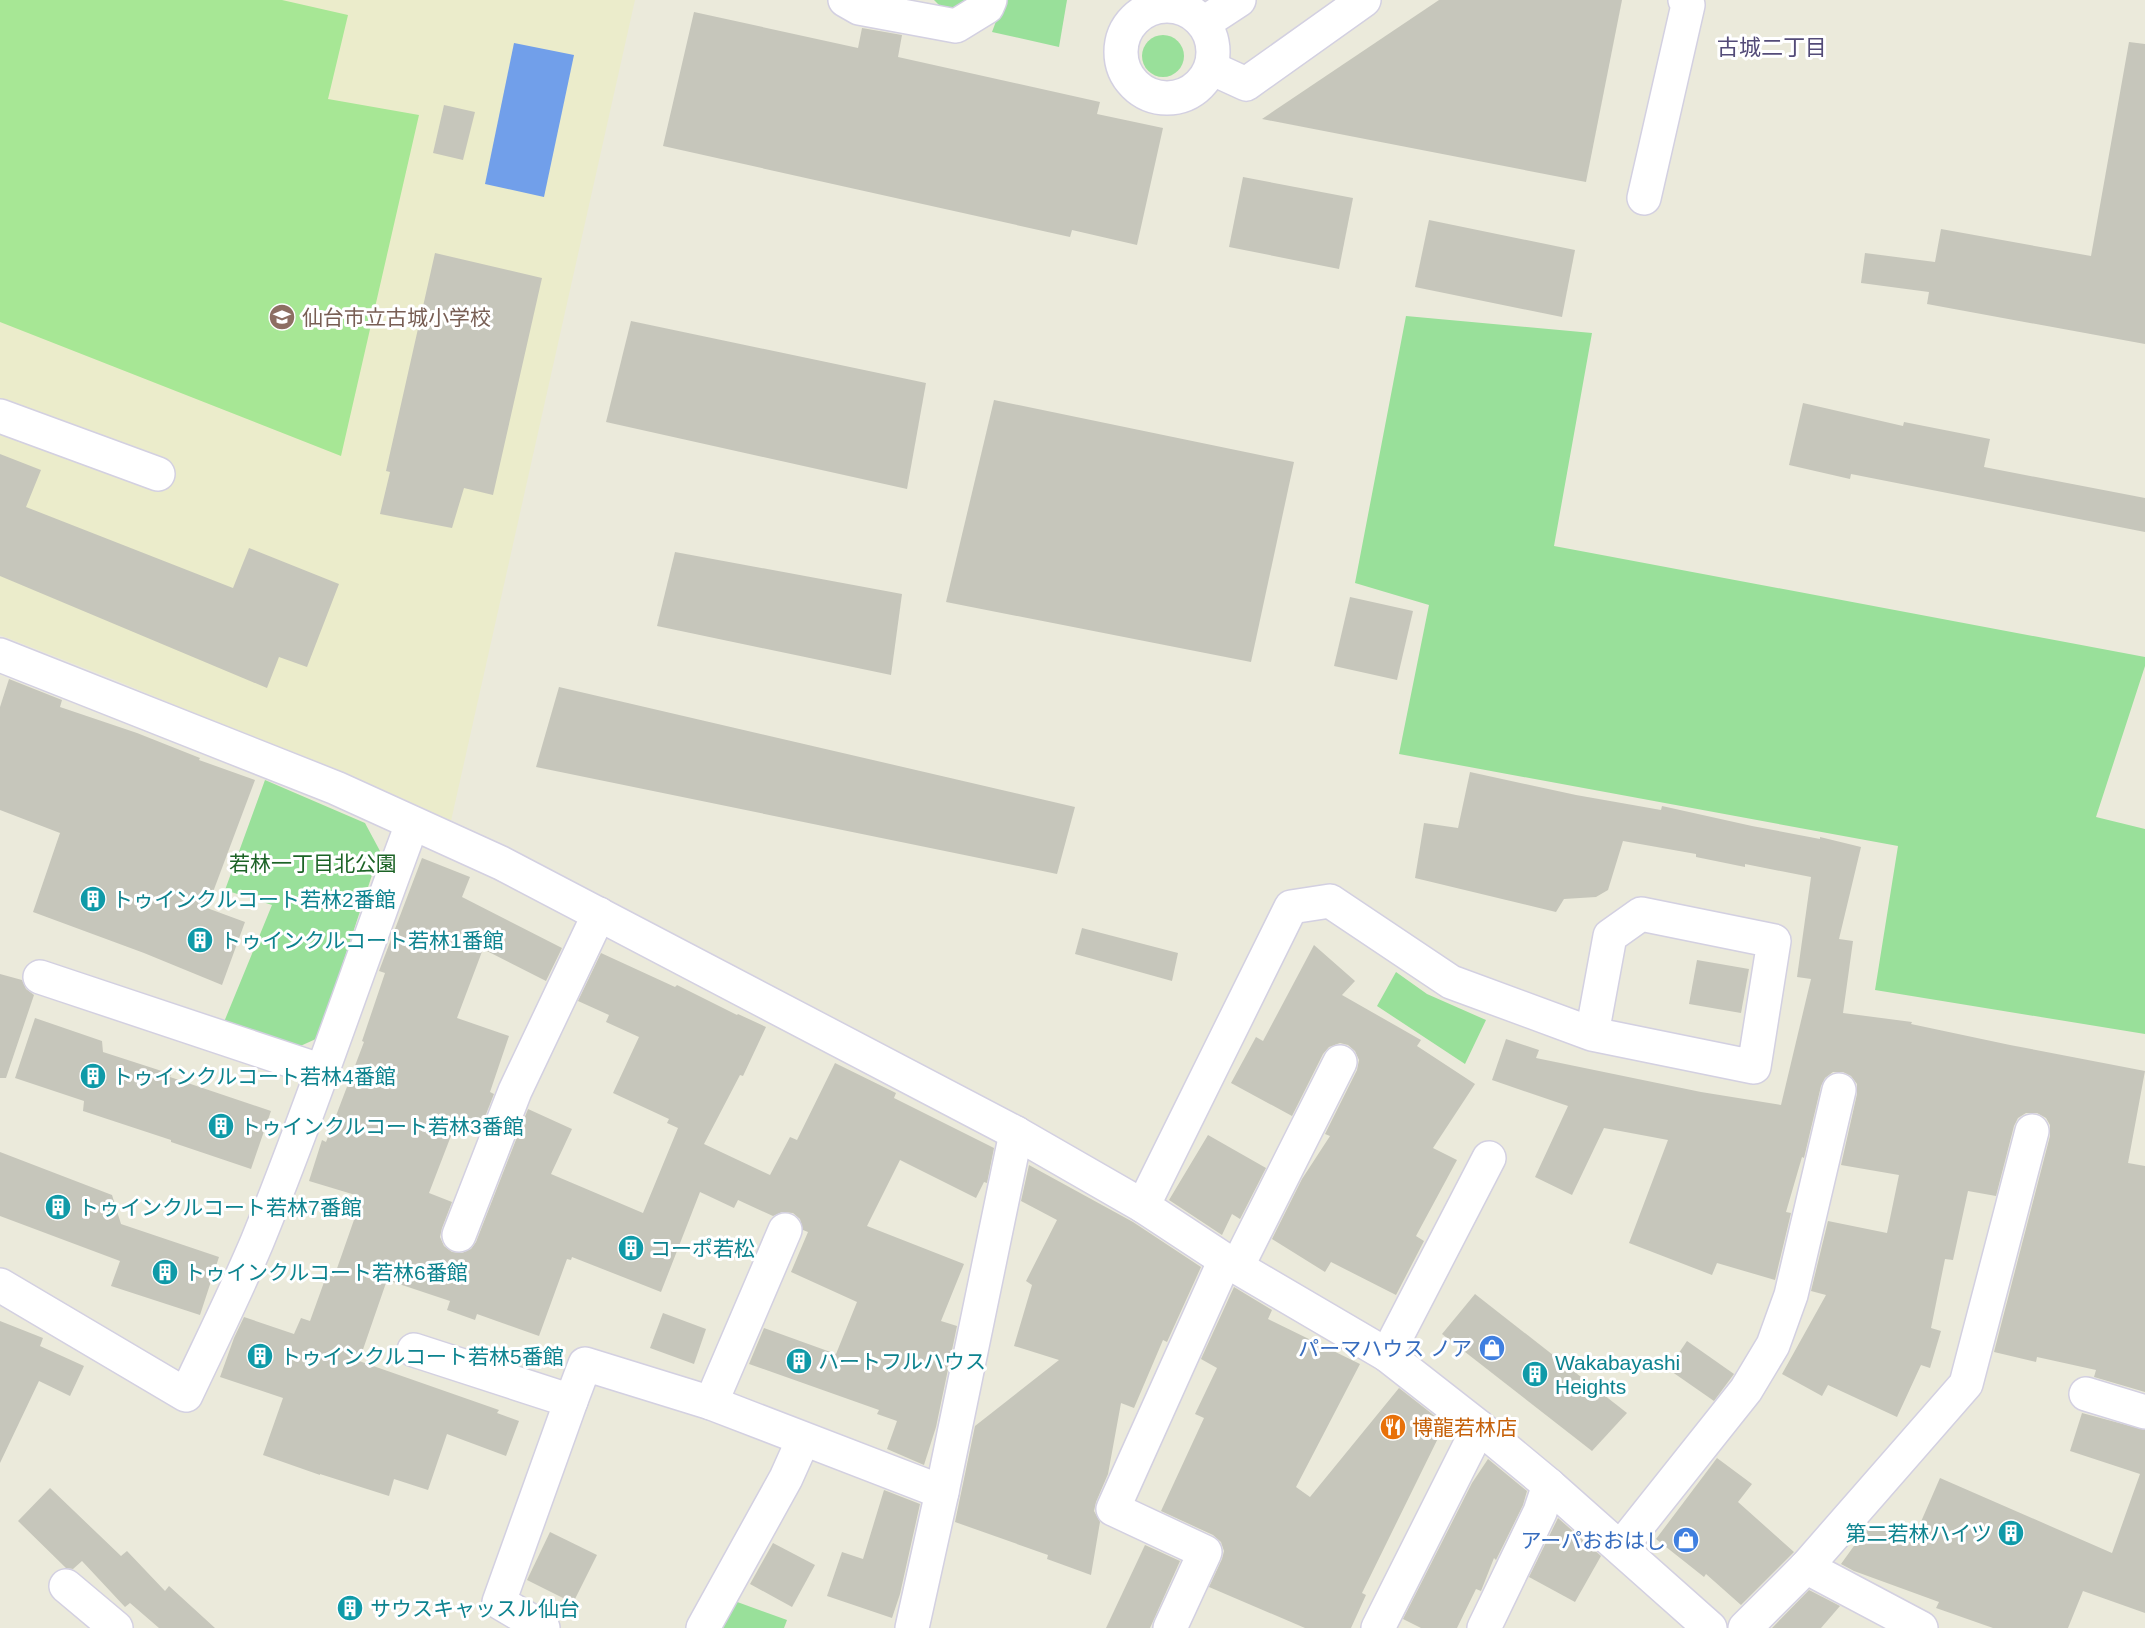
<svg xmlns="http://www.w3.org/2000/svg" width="2145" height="1628" viewBox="0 0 2145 1628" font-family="Arial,'Noto Sans JP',sans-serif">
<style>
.education{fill:#ebeccb}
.green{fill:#99e09a}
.pitch{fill:#a7e795}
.water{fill:#719fea}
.building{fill:#c6c6bb}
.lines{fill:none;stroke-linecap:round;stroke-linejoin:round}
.minor-casing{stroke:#d3d0e1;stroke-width:36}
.minor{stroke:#fff;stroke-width:33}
.labels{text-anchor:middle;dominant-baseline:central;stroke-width:6;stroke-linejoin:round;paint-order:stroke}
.education-label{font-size:21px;fill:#785e54;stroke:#fff;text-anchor:start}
.park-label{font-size:21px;fill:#1c6326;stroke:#fff}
.culture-label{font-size:21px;fill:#0d838f;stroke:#fff;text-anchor:start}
.shop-label{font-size:21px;fill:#366cbe;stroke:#fff;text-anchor:end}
.food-label{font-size:21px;fill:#c56008;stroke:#fff;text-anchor:start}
.neighbourhood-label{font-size:22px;fill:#534b78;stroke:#fff}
</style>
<rect width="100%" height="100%" fill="#ebeadb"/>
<polygon class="education" points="0,0 635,0 451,821 113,679 0,635"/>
<g class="green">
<polygon points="934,0 973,0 951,17"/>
<polygon points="1004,0 1067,0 1059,47 992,32"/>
<circle cx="1163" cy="56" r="21"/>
<polygon points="1406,316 1592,333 1554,546 2145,657 2145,666 2096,817 2145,829 2145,1034 1875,990 1898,846 1399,754 1429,605 1355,583"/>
<polygon points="265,780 365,823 380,851 318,1038 296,1048 224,1022 272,905 225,890"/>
<polygon points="1396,972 1427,994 1486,1020 1465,1064 1377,1006"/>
<polygon points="729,1599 787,1620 784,1628 715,1628"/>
</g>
<polygon class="pitch" points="0,0 282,0 348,15 328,99 419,115 341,456 0,322"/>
<polygon class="water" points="514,43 574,55 544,197 485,184"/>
<g class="building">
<polygon points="1439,0 1622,0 1586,182 1262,119"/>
<polygon points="694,12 858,48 862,28 902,35 898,57 1100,102 1097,114 1163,128 1137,245 1072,230 1070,237 663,146"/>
<polygon points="2129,42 2145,44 2145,344 1927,304 1929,292 1861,283 1865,253 1935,262 1941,229 2091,256"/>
<polygon points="444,105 475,112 463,160 433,153"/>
<polygon points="1243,177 1353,198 1339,269 1229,247"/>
<polygon points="1429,220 1575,250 1562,317 1415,287"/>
<polygon points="435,253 542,278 493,495 464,488 452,528 380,514 390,472 386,471"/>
<polygon points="631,321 926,383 907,489 606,422"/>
<polygon points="994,400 1294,462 1251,662 946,602"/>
<polygon points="1803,403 1903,426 1904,422 1990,439 1984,467 2145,498 2145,532 1851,474 1850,479 1789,465"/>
<polygon points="0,454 41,470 26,507 233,588 249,548 339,584 307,667 279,657 267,688 0,576"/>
<polygon points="675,552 902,594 891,675 657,626"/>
<polygon points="1350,597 1413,611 1397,680 1334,666"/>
<polygon points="9,679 62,700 60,707 137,733 200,758 199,760 255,780 207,908 245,922 222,985 144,953 33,912 60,833 0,810 0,707"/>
<polygon points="559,687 1075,807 1057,874 536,767"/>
<polygon points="1470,772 1576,795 1661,810 1662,806 1752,826 1820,839 1820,837 1861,847 1839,939 1853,941 1843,1013 1912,1022 1911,1024 2010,1045 2145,1071 2128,1163 2145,1166 2145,1392 2094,1377 2096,1370 2037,1357 2036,1362 1994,1352 2050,1136 2050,1125 2046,1118 2037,1113 2026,1113 2018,1118 2014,1126 1996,1196 1968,1191 1953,1260 1945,1259 1931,1328 1941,1331 1930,1368 1921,1365 1897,1417 1828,1385 1822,1396 1782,1374 1826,1295 1811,1291 1828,1221 1887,1233 1899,1175 1841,1165 1857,1094 1857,1084 1851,1076 1843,1072 1833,1072 1825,1078 1821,1086 1804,1158 1802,1157 1786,1212 1791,1213 1775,1280 1717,1263 1712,1275 1629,1243 1668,1140 1604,1128 1572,1195 1535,1177 1568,1106 1492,1080 1506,1039 1539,1050 1536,1058 1701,1092 1781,1105 1811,979 1797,977 1811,877 1745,864 1745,867 1696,857 1696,854 1623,841 1608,890 1596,897 1564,899 1556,912 1415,878 1424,823 1458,828"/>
<polygon points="422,858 470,877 462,897 562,948 546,981 483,949 457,1018 509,1036 490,1092 494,1094 477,1137 454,1128 429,1193 452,1202 442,1228 440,1237 444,1246 452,1252 462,1253 471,1249 476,1242 528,1109 572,1129 551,1174 643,1213 678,1128 667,1123 669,1119 613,1093 639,1037 606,1022 609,1015 578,1001 601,953 675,987 677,985 737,1015 738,1014 766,1027 743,1076 740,1075 704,1144 770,1175 790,1137 797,1140 835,1063 896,1093 894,1098 994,1148 987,1183 984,1182 976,1198 900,1160 867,1226 964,1264 941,1321 957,1326 936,1427 924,1465 887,1449 897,1421 877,1414 879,1410 749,1364 764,1328 836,1354 857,1302 791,1272 808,1232 803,1230 800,1219 793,1213 782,1212 773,1216 738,1200 734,1208 700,1192 661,1292 572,1257 571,1260 567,1259 539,1336 477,1314 475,1320 447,1310 450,1301 387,1280 359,1361 499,1410 497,1413 519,1421 506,1456 447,1434 428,1490 394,1479 389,1496 320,1474 320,1475 263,1455 283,1398 220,1377 234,1338 244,1317 294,1334 301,1318 310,1321 327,1274 334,1277 362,1197 309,1181 322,1140 326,1142 364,1042 362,1041 385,973 379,971"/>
<polygon points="1082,928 1178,953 1172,981 1075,954"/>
<polygon points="1314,945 1355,981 1342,995 1421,1040 1417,1046 1475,1084 1433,1148 1457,1160 1416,1236 1424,1241 1396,1295 1331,1262 1325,1272 1272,1239 1302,1179 1330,1136 1325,1134 1357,1070 1359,1060 1355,1051 1348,1045 1340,1043 1329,1047 1323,1054 1292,1116 1231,1083 1256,1037 1263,1041"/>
<polygon points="1697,960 1749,969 1741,1013 1689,1004"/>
<polygon points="0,974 22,980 26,989 34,995 6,1078 0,1078"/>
<polygon points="35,1018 102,1041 103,1052 171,1074 170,1077 271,1111 251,1169 171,1142 171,1140 83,1111 84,1101 15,1078"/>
<polygon points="1208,1135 1266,1168 1240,1219 1232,1214 1222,1235 1169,1200"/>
<polygon points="0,1152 112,1195 121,1224 219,1257 200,1315 111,1286 120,1261 0,1216"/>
<polygon points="1029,1165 1133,1222 1201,1267 1167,1342 1163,1340 1134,1408 1121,1403 1108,1474 1096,1502 1094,1511 1100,1522 1091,1575 1047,1559 1048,1555 955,1522 975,1426 1059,1360 1014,1346 1032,1285 1026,1281 1057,1220 1021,1201"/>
<polygon points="1234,1287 1272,1310 1268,1319 1360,1364 1296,1487 1310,1497 1399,1388 1445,1424 1362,1593 1366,1595 1351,1628 1305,1628 1209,1587 1222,1559 1224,1551 1221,1542 1213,1535 1161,1511 1204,1418 1195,1414 1217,1368 1201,1359"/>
<polygon points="1475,1294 1627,1413 1592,1451 1442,1334"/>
<polygon points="663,1313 706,1329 694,1364 650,1348"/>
<polygon points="0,1321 43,1338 40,1346 84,1366 70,1396 39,1381 0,1463"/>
<polygon points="1687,1341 1734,1374 1714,1401 1668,1369"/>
<polygon points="2082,1413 2145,1430 2145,1613 2083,1591 2068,1628 1993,1628 1936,1608 1939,1602 1854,1571 1841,1564 1869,1525 1913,1540 1940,1478 2112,1553 2140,1474 2070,1451"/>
<polygon points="1717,1458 1752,1484 1738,1502 1794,1552 1741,1605 1706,1574 1704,1577 1656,1539"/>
<polygon points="1488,1459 1527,1491 1523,1505 1496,1560 1494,1558 1481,1591 1476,1589 1457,1628 1421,1628 1403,1619 1472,1483"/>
<polygon points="50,1488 121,1556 127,1551 165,1591 169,1586 215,1628 159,1628 130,1603 125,1607 82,1561 73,1569 66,1568 18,1521"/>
<polygon points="884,1490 920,1504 900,1594 892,1618 827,1596 842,1552 863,1559"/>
<polygon points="1558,1518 1601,1556 1575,1602 1529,1577"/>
<polygon points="550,1532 597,1555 573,1603 527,1580"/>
<polygon points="773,1543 815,1565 792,1607 750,1584"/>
<polygon points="1145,1545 1180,1561 1150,1628 1106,1628"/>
<polygon points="1809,1590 1840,1606 1821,1628 1772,1628"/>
</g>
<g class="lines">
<defs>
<g id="minor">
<polyline points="845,0 859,8 956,26 987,7 990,0"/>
<circle cx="1167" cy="52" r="46"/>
<polyline points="1204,23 1239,0"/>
<polyline points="1211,68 1246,84 1364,0"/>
<polyline points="1644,198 1688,5 1685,0"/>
<polyline points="0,416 158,474"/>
<polyline points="0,655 336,788 501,863 1016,1133 1143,1206 1225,1260 1387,1355 1479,1427 1549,1485 1710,1628"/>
<polyline points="40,977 322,1071"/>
<polyline points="1143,1206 1291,907 1330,901 1451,982 1592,1034 1610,936 1641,914 1774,941 1754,1067 1592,1034"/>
<polyline points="785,1230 711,1403 942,1492"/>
<polyline points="459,1235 515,1091 599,914"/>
<polyline points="1237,1267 1340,1062"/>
<path d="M0 1285 186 1395C210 1344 235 1294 257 1242 313 1105 360 963 412 824"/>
<polyline points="414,1350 571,1401 499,1602 543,1628"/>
<polyline points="1387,1355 1489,1158"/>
<polyline points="2086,1394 2145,1412"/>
<polyline points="571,1401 585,1364 711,1403"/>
<polyline points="1621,1547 1746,1390 1773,1345 1791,1295 1839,1090"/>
<polyline points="1806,1567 1921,1628"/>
<polyline points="66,1586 116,1628"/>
<polyline points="703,1628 786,1478 803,1440"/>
<polyline points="912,1628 942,1492 1016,1133"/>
<polyline points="1170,1628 1205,1552 1113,1509 1225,1260"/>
<polyline points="1378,1628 1479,1427"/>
<polyline points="1484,1628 1540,1512 1549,1485"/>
<polyline points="1745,1628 1806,1567 1966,1384 2032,1131"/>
</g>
</defs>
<use href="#minor" class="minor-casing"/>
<use href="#minor" class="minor"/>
</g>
<defs>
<symbol id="school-disc" viewBox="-11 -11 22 22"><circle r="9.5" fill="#8d6e63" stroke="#fff"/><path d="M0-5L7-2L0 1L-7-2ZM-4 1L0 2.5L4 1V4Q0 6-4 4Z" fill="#fff"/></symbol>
<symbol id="building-disc" viewBox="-11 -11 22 22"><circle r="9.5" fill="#0f9aa8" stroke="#fff"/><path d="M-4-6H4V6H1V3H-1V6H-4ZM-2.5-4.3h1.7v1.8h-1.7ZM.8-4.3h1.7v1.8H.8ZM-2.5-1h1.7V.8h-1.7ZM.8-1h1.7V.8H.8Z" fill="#fff"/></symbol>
<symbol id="shop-disc" viewBox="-11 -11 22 22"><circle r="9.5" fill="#3f7fe0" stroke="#fff"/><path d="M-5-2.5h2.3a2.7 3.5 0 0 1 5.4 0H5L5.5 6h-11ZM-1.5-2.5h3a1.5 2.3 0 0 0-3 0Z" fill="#fff"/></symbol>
<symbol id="restaurant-disc" viewBox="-11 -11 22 22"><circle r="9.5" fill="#e8710a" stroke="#fff"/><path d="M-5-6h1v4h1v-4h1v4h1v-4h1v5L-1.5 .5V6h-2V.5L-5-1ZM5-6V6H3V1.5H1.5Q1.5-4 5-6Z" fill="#fff"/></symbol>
</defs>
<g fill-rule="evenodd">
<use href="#school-disc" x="267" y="302" width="30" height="30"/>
<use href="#building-disc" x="78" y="884" width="30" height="30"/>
<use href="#building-disc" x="185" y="925" width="30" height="30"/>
<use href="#building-disc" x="78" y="1061" width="30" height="30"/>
<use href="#building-disc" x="206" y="1111" width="30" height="30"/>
<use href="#building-disc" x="43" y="1192" width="30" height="30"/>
<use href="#building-disc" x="616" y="1233" width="30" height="30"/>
<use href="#building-disc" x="150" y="1257" width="30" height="30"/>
<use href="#shop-disc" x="1477" y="1333" width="30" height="30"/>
<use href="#building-disc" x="245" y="1341" width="30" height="30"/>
<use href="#building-disc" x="784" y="1346" width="30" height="30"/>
<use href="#building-disc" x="1520" y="1359" width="30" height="30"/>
<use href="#restaurant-disc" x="1378" y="1412" width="30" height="30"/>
<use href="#building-disc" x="1996" y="1518" width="30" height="30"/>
<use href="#shop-disc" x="1671" y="1525" width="30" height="30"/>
<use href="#building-disc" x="335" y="1593" width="30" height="30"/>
</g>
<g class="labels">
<g class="education-label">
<text x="302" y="317">仙台市立古城小学校</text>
</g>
<g class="park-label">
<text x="313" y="863">若林一丁目北公園</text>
</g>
<g class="culture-label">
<text x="112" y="899">トゥインクルコート若林2番館</text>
<text x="220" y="940">トゥインクルコート若林1番館</text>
<text x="112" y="1076">トゥインクルコート若林4番館</text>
<text x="240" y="1126">トゥインクルコート若林3番館</text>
<text x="78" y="1207">トゥインクルコート若林7番館</text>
<text x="650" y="1248">コーポ若松</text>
<text x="184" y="1272">トゥインクルコート若林6番館</text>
<text x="280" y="1356">トゥインクルコート若林5番館</text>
<text x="818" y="1361">ハートフルハウス</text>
<text x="1555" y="1362">Wakabayashi<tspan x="1555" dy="24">Heights</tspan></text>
<text x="1992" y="1533" text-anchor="end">第二若林ハイツ</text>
<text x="370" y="1608">サウスキャッスル仙台</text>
</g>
<g class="shop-label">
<text x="1472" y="1348">パーマハウス ノア</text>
<text x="1666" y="1540">アーパおおはし</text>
</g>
<g class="food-label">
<text x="1412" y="1427">博龍若林店</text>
</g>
<g class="neighbourhood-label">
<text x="1772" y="47">古城二丁目</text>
</g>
</g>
</svg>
